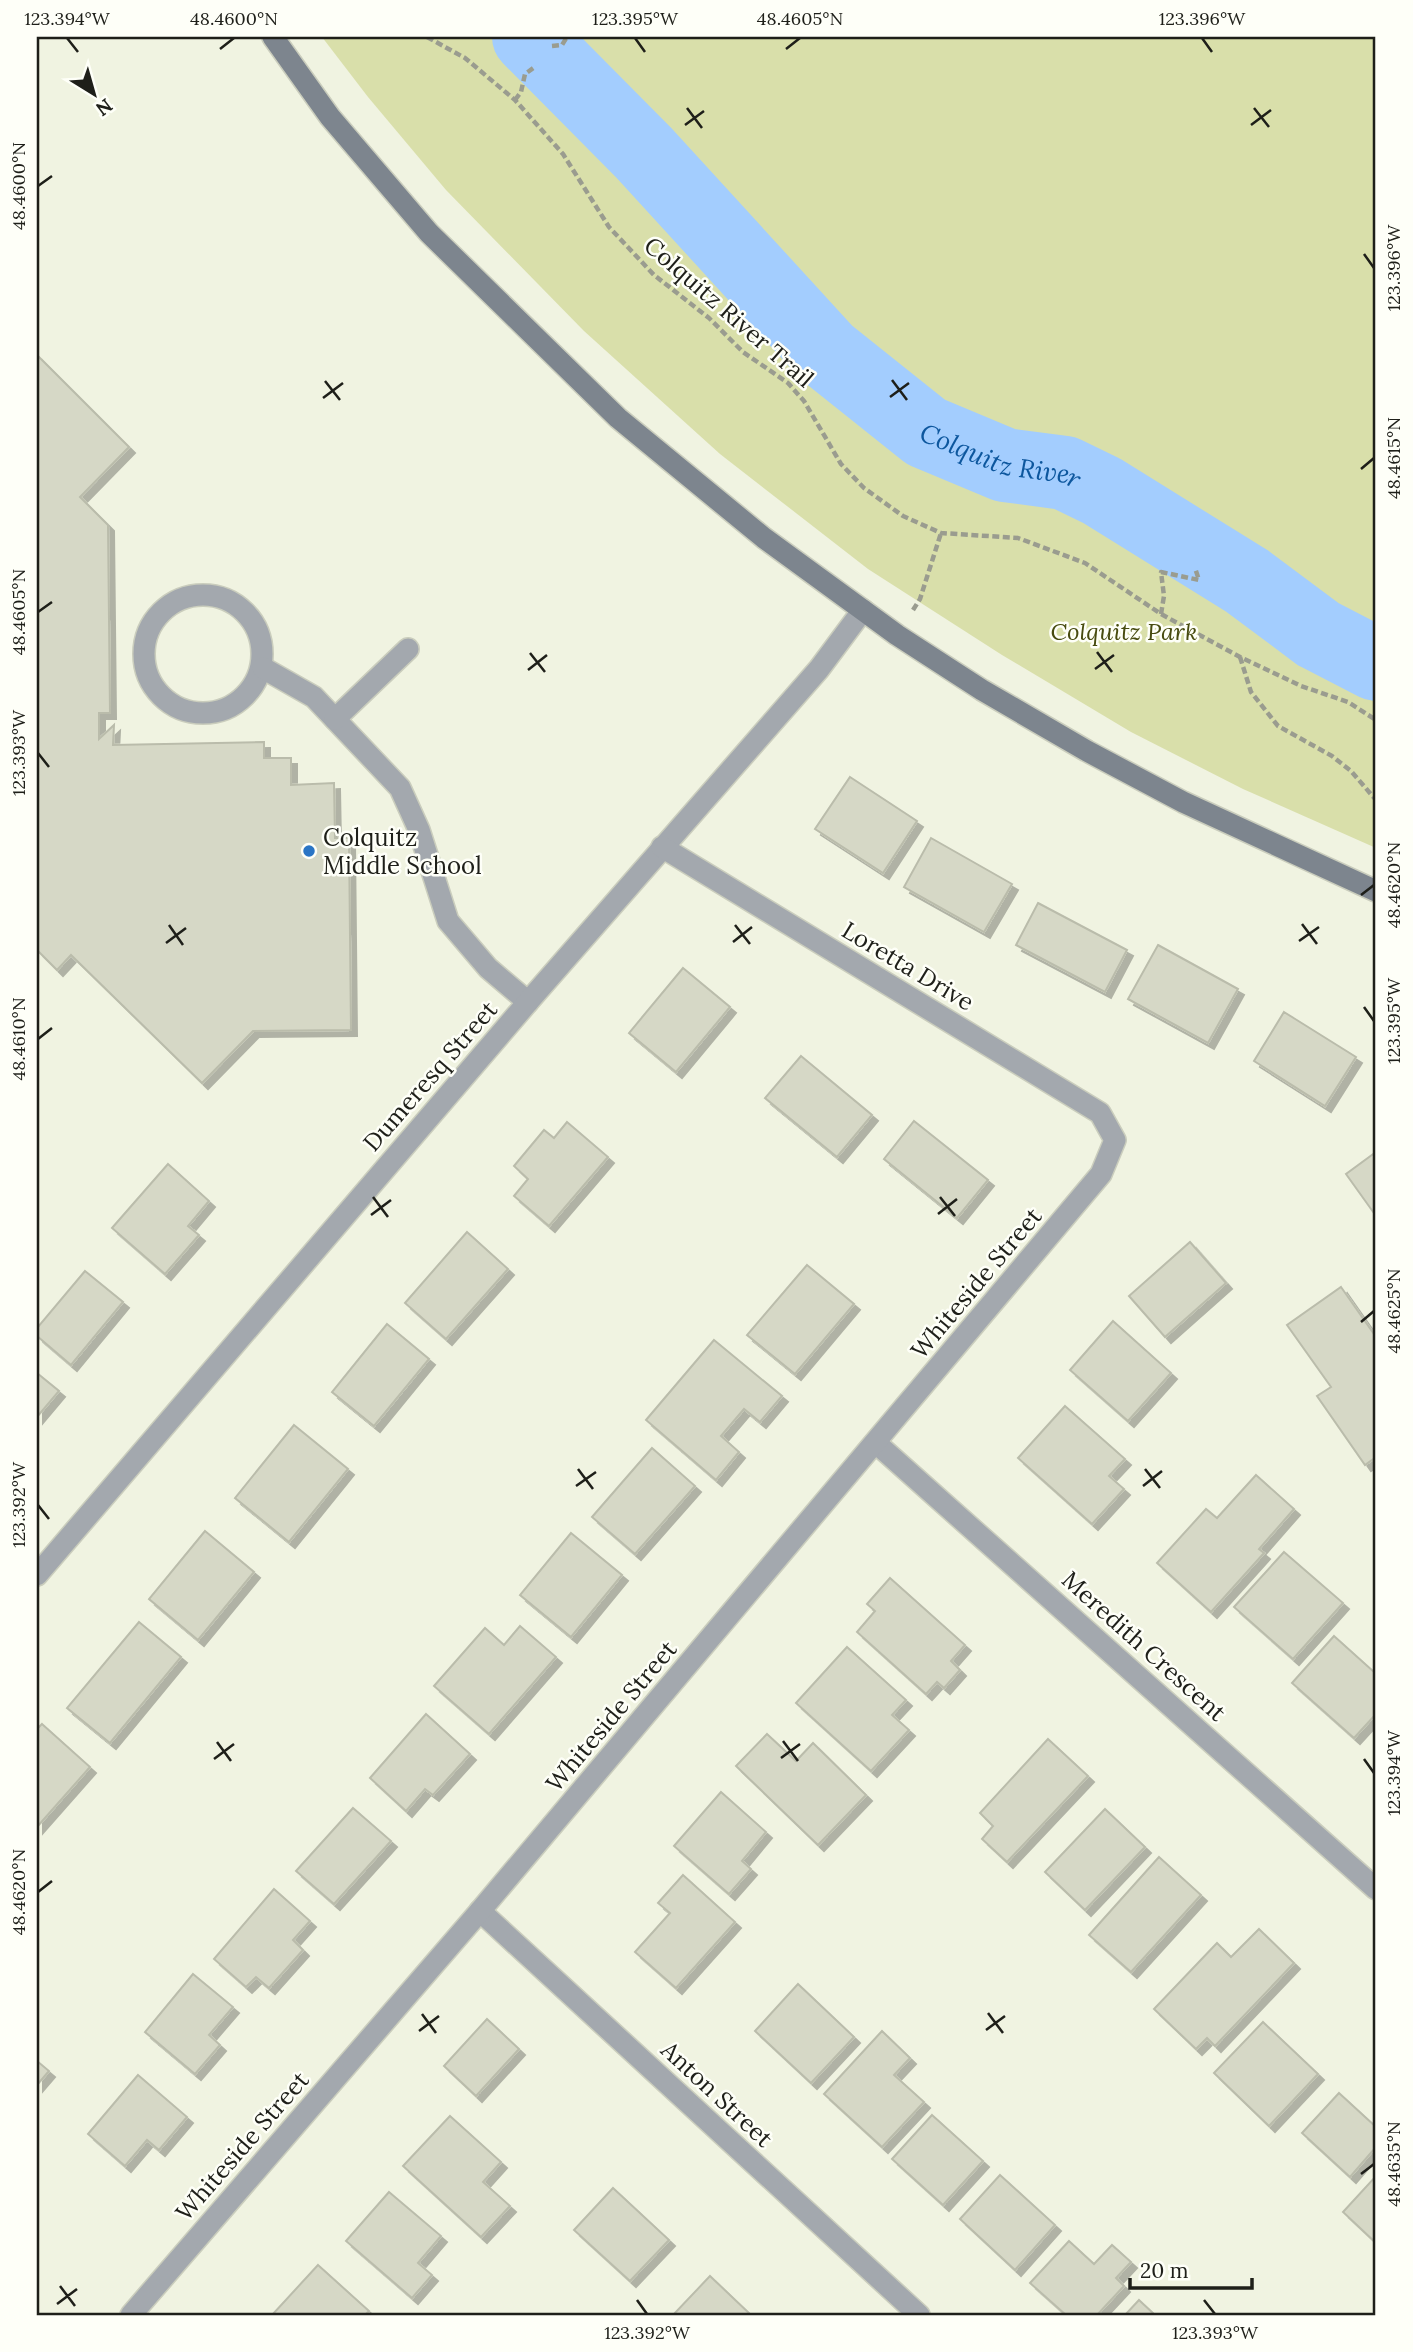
<svg xmlns="http://www.w3.org/2000/svg" width="1413" height="2352" viewBox="0 0 1413 2352" font-family="Lora,serif">
<style>
.green{fill:#d9dfaa}
.lines{fill:none;stroke-linecap:round;stroke-linejoin:round}
.river{stroke:#a3cdfe;stroke-width:74}
.building{fill:#d6d8c6;stroke:#babcab;stroke-width:2;filter:url(#shadow)}
.service-casing{stroke:#cacdbd;stroke-width:24}
.minor-casing{stroke:#cacdbd;stroke-width:24}
.secondary-casing{stroke:#cacdbd;stroke-width:24}
.path{stroke:#9a9c8f;stroke-width:4.5;stroke-dasharray:7 3.5;stroke-linecap:butt}
.service{stroke:#a3a8ae;stroke-width:21}
.minor{stroke:#a3a8ae;stroke-width:21}
.secondary{stroke:#7d858e;stroke-width:21}
.ticks{fill:none;stroke:#1e1f19;stroke-width:2.5}
.poi-dot{fill:#2a75c5;stroke:#fefff8;stroke-width:2.5}
.labels{text-anchor:middle;dominant-baseline:central;stroke-width:5;stroke-linejoin:round;paint-order:stroke}
.street-label{font-size:24px;fill:#1e1f19;stroke:#fefff8}
.park-label{font-size:24px;font-style:italic;fill:#474b0f;stroke:#fefff8}
.poi-label{font-size:24px;fill:#1e1f19;stroke:#fefff8;text-anchor:start}
.water-label{font-size:26px;font-style:italic;fill:#0d579e;stroke:#fefff8}
.neatline{fill:none;stroke:#1e1f19;stroke-width:2.5}
.ticks-label{font-size:18px;text-anchor:middle;fill:#1e1f19}
</style>
<defs>
<filter id="shadow"><feDropShadow dx="6" dy="6" stdDeviation="0" flood-color="#0004"/></filter>
</defs>
<rect width="100%" height="100%" fill="#f0f3e1"/>
<polygon class="green" points="322,37 1376,37 1376,848 1243,789 1131,732 1002,655 868,569 720,454 584,331 446,190 368,97"/>
<g class="lines">
<path class="river" id="s1" d="M529 37 644 153 827 353 926 432 1005 465 1065 473 1102 491 1247 581 1318 634 1376 664"/>
</g>
<g class="building">
<polygon points="37,355 129,447 80,497 108,525 110,713 99,713 99,739 114,725 113,745 264,742 264,758 291,758 291,785 334,783 335,838 349,838 351,1030 253,1031 202,1083 71,955 57,970 37,950"/>
<polygon points="850,777 917,821 883,873 815,829"/>
<polygon points="931,838 1012,884 984,932 904,887"/>
<polygon points="1038,903 1127,950 1105,992 1016,945"/>
<polygon points="1158,945 1238,989 1208,1043 1128,999"/>
<polygon points="683,968 730,1007 676,1072 629,1033"/>
<polygon points="1284,1012 1356,1057 1325,1106 1254,1061"/>
<polygon points="801,1056 872,1115 837,1157 765,1098"/>
<polygon points="914,1121 988,1180 957,1218 884,1159"/>
<polygon points="567,1122 608,1157 549,1226 514,1196 528,1179 514,1166 544,1130 554,1138"/>
<polygon points="1376,1152 1376,1216 1346,1174"/>
<polygon points="168,1164 209,1201 188,1226 199,1235 165,1274 112,1228"/>
<polygon points="467,1232 508,1269 446,1339 405,1303"/>
<polygon points="1190,1242 1226,1283 1165,1337 1129,1296"/>
<polygon points="807,1265 854,1304 795,1374 747,1335"/>
<polygon points="85,1271 123,1302 71,1365 37,1336 37,1328"/>
<polygon points="1341,1287 1376,1337 1376,1457 1365,1465 1317,1396 1331,1387 1287,1325"/>
<polygon points="1113,1321 1171,1373 1128,1421 1070,1370"/>
<polygon points="387,1324 429,1359 374,1426 332,1392"/>
<polygon points="714,1340 782,1396 760,1422 744,1409 721,1436 739,1452 716,1480 646,1420"/>
<polygon points="37,1373 59,1391 37,1417"/>
<polygon points="1065,1406 1125,1459 1109,1476 1124,1489 1092,1524 1018,1458"/>
<polygon points="294,1425 348,1469 289,1542 235,1498"/>
<polygon points="652,1448 695,1486 635,1554 592,1517"/>
<polygon points="1256,1475 1294,1509 1259,1549 1264,1553 1211,1612 1157,1563 1206,1509 1217,1518"/>
<polygon points="205,1531 254,1572 198,1640 149,1599"/>
<polygon points="571,1533 622,1575 571,1637 520,1595"/>
<polygon points="1284,1552 1343,1603 1293,1659 1234,1607"/>
<polygon points="890,1578 965,1645 951,1661 960,1670 944,1688 937,1682 926,1694 857,1632 875,1611 867,1604"/>
<polygon points="139,1622 181,1657 110,1743 67,1708"/>
<polygon points="520,1626 556,1657 489,1734 434,1686 485,1628 504,1645"/>
<polygon points="1334,1636 1374,1672 1376,1669 1376,1714 1354,1738 1292,1683"/>
<polygon points="847,1647 906,1700 892,1715 909,1730 871,1771 796,1703"/>
<polygon points="426,1714 470,1754 433,1795 425,1789 406,1811 370,1778"/>
<polygon points="42,1724 90,1767 37,1827 37,1729"/>
<polygon points="767,1734 796,1761 813,1743 866,1795 818,1845 736,1766"/>
<polygon points="1048,1739 1088,1776 1007,1862 982,1839 993,1826 980,1813"/>
<polygon points="721,1792 766,1832 742,1861 751,1869 729,1894 674,1846"/>
<polygon points="353,1808 391,1841 334,1904 296,1871"/>
<polygon points="1105,1809 1145,1847 1085,1910 1045,1872"/>
<polygon points="1159,1857 1201,1895 1131,1972 1089,1935"/>
<polygon points="683,1875 735,1922 676,1988 635,1952 670,1913 658,1903"/>
<polygon points="274,1889 310,1921 293,1940 303,1950 269,1988 256,1977 246,1987 214,1959"/>
<polygon points="1259,1929 1294,1963 1215,2046 1207,2038 1196,2049 1154,2009 1217,1943 1231,1957"/>
<polygon points="193,1974 233,2007 209,2035 220,2045 195,2074 145,2032"/>
<polygon points="798,1984 854,2037 811,2083 755,2031"/>
<polygon points="487,2019 519,2049 476,2096 444,2066"/>
<polygon points="1263,2022 1318,2074 1269,2126 1214,2073"/>
<polygon points="882,2031 910,2058 894,2075 924,2102 882,2147 824,2094"/>
<polygon points="37,2061 49,2071 37,2085"/>
<polygon points="138,2075 187,2117 159,2150 147,2140 125,2166 88,2134"/>
<polygon points="1339,2093 1376,2127 1376,2147 1350,2177 1302,2133"/>
<polygon points="932,2115 983,2161 943,2205 892,2159"/>
<polygon points="450,2116 501,2162 483,2182 510,2206 481,2237 403,2166"/>
<polygon points="1000,2175 1055,2225 1015,2270 960,2219"/>
<polygon points="1376,2176 1376,2243 1343,2212"/>
<polygon points="613,2188 669,2240 630,2281 574,2230"/>
<polygon points="389,2192 441,2236 418,2263 432,2275 412,2298 346,2241"/>
<polygon points="1069,2241 1094,2264 1112,2245 1131,2262 1116,2278 1124,2286 1097,2315 1066,2315 1030,2283"/>
<polygon points="318,2265 369,2311 365,2315 272,2315"/>
<polygon points="710,2276 751,2315 673,2315"/>
<polygon points="1139,2300 1155,2315 1125,2315"/>
</g>
<g class="lines">
<defs>
<g id="service">
<circle cx="203" cy="654" r="59"/>
<polyline points="263,668 314,697 400,788 419,830 448,921 488,968 528,1002"/>
<polyline points="335,719 408,649"/>
</g>
<g id="minor">
<polyline points="876,1443 1376,1889"/>
<polyline points="37,1575 528,1002 819,669 863,610"/>
<polyline points="480,1911 919,2315"/>
<polyline points="131,2315 480,1911 1101,1174 1115,1140 1100,1113 662,847"/>
</g>
<polyline id="secondary" points="273,37 330,117 429,233 618,418 764,538 897,635 982,690 1087,751 1183,802 1376,891"/>
</defs>
<use href="#service" class="service-casing"/>
<use href="#minor" class="minor-casing"/>
<use href="#secondary" class="secondary-casing"/>
<g class="path">
<polyline points="427,37 465,58 515,100 563,154 609,227 654,275 709,318 743,352 788,383 804,401 841,464 864,488 903,516 941,533 1018,538 1085,563 1161,614 1240,657 1301,686 1348,702 1376,720"/>
<polyline points="552,46 562,45 567,37"/>
<polyline points="515,100 521,92 525,74 536,66"/>
<polyline points="913,610 920,599 941,533"/>
<polyline points="1161,614 1164,596 1161,572 1199,580 1195,568"/>
<polyline points="1240,657 1251,692 1278,726 1332,756 1351,771 1376,800"/>
</g>
<use href="#service" class="service"/>
<use href="#minor" class="minor"/>
<use href="#secondary" class="secondary"/>
</g>
<path class="ticks" d="M67 38 78 52M635 38 645 52M1202 38 1212 52M220 49 234 38M786 49 800 38M687 108 702 128M1254 108 1269 127M685 125 704 111M1251 125 1271 110M38 186 52 176M1364 254 1374 268M892 380 907 400M325 381 340 400M890 397 909 383M323 398 343 383M1361 469 1374 458M38 612 52 602M1097 652 1112 672M530 653 545 672M1095 669 1114 655M528 670 547 655M38 753 49 767M1361 895 1374 885M1302 924 1317 944M169 925 183 945M735 925 750 944M1299 941 1319 927M733 942 752 927M166 943 186 928M1364 1007 1374 1021M38 1039 52 1028M373 1197 388 1217M940 1197 955 1216M938 1214 957 1199M371 1215 391 1200M1361 1322 1374 1311M578 1469 593 1489M1145 1469 1160 1488M576 1486 596 1472M1143 1486 1162 1471M38 1505 49 1519M783 1741 798 1761M217 1742 231 1761M781 1758 800 1744M214 1759 234 1744M1364 1759 1374 1773M38 1892 52 1881M988 2013 1003 2033M422 2014 436 2033M986 2030 1005 2016M419 2031 439 2016M1361 2174 1374 2164M60 2286 75 2306M637 2300 647 2314M1204 2300 1215 2314M57 2304 77 2289"/>
<circle class="poi-dot" cx="309" cy="851" r="7"/>
<g class="labels">
<g class="street-label">
<text transform="translate(729 312) rotate(41)">Colquitz River Trail</text>
<text transform="translate(908 966) rotate(31)">Loretta Drive</text>
<text transform="translate(430 1076) rotate(-49)">Dumeresq Street</text>
<text transform="translate(976 1283) rotate(-50)">Whiteside Street</text>
<text transform="translate(1144 1646) rotate(42)">Meredith Crescent</text>
<text transform="translate(611 1716) rotate(-50)">Whiteside Street</text>
<text transform="translate(717 2094) rotate(43)">Anton Street</text>
<text transform="translate(242 2146) rotate(-49)">Whiteside Street</text>
</g>
<g class="park-label">
<text x="1124" y="631">Colquitz Park</text>
</g>
<g class="poi-label">
<text x="323" y="837">Colquitz<tspan x="323" dy="28">Middle School</tspan></text>
</g>
<g class="water-label">
<text stroke="none"><textPath href="#s1" startOffset="640">Colquitz River</textPath></text>
</g>
</g>
<rect width="1413" height="2352" fill="none" stroke="#fefff8" stroke-width="77"/>
<g transform="translate(94 94) rotate(143)" stroke="#fefff8" stroke-width="5" paint-order="stroke">
<path d="M0-5L12 26L0 18L-12 26Z" fill="#1e1f19"/>
<text y="-10" font-size="19" font-weight="bold" text-anchor="middle" fill="#1e1f19">N</text>
</g>
<path d="M1130 2278v10h122v-10" fill="none" stroke="#1e1f19" stroke-width="3.5"/>
<text x="1140" y="2278" font-size="21" fill="#1e1f19" stroke="#fefff8" stroke-width="5" paint-order="stroke">20 m</text>
<rect x="38" y="38" width="1336" height="2276" class="neatline"/>
<g class="ticks-label">
<text x="67" y="25">123.394°W</text>
<text x="234" y="25">48.4600°N</text>
<text x="635" y="25">123.395°W</text>
<text x="800" y="25">48.4605°N</text>
<text x="1202" y="25">123.396°W</text>
<text transform="translate(19 186) rotate(-90)" y="6">48.4600°N</text>
<text transform="translate(1394 268) rotate(-90)" y="6">123.396°W</text>
<text transform="translate(1394 458) rotate(-90)" y="6">48.4615°N</text>
<text transform="translate(19 612) rotate(-90)" y="6">48.4605°N</text>
<text transform="translate(19 753) rotate(-90)" y="6">123.393°W</text>
<text transform="translate(1394 885) rotate(-90)" y="6">48.4620°N</text>
<text transform="translate(1394 1021) rotate(-90)" y="6">123.395°W</text>
<text transform="translate(19 1039) rotate(-90)" y="6">48.4610°N</text>
<text transform="translate(1394 1311) rotate(-90)" y="6">48.4625°N</text>
<text transform="translate(19 1505) rotate(-90)" y="6">123.392°W</text>
<text transform="translate(1394 1773) rotate(-90)" y="6">123.394°W</text>
<text transform="translate(19 1892) rotate(-90)" y="6">48.4620°N</text>
<text transform="translate(1394 2164) rotate(-90)" y="6">48.4635°N</text>
<text x="647" y="2339">123.392°W</text>
<text x="1215" y="2339">123.393°W</text>
</g>
</svg>
